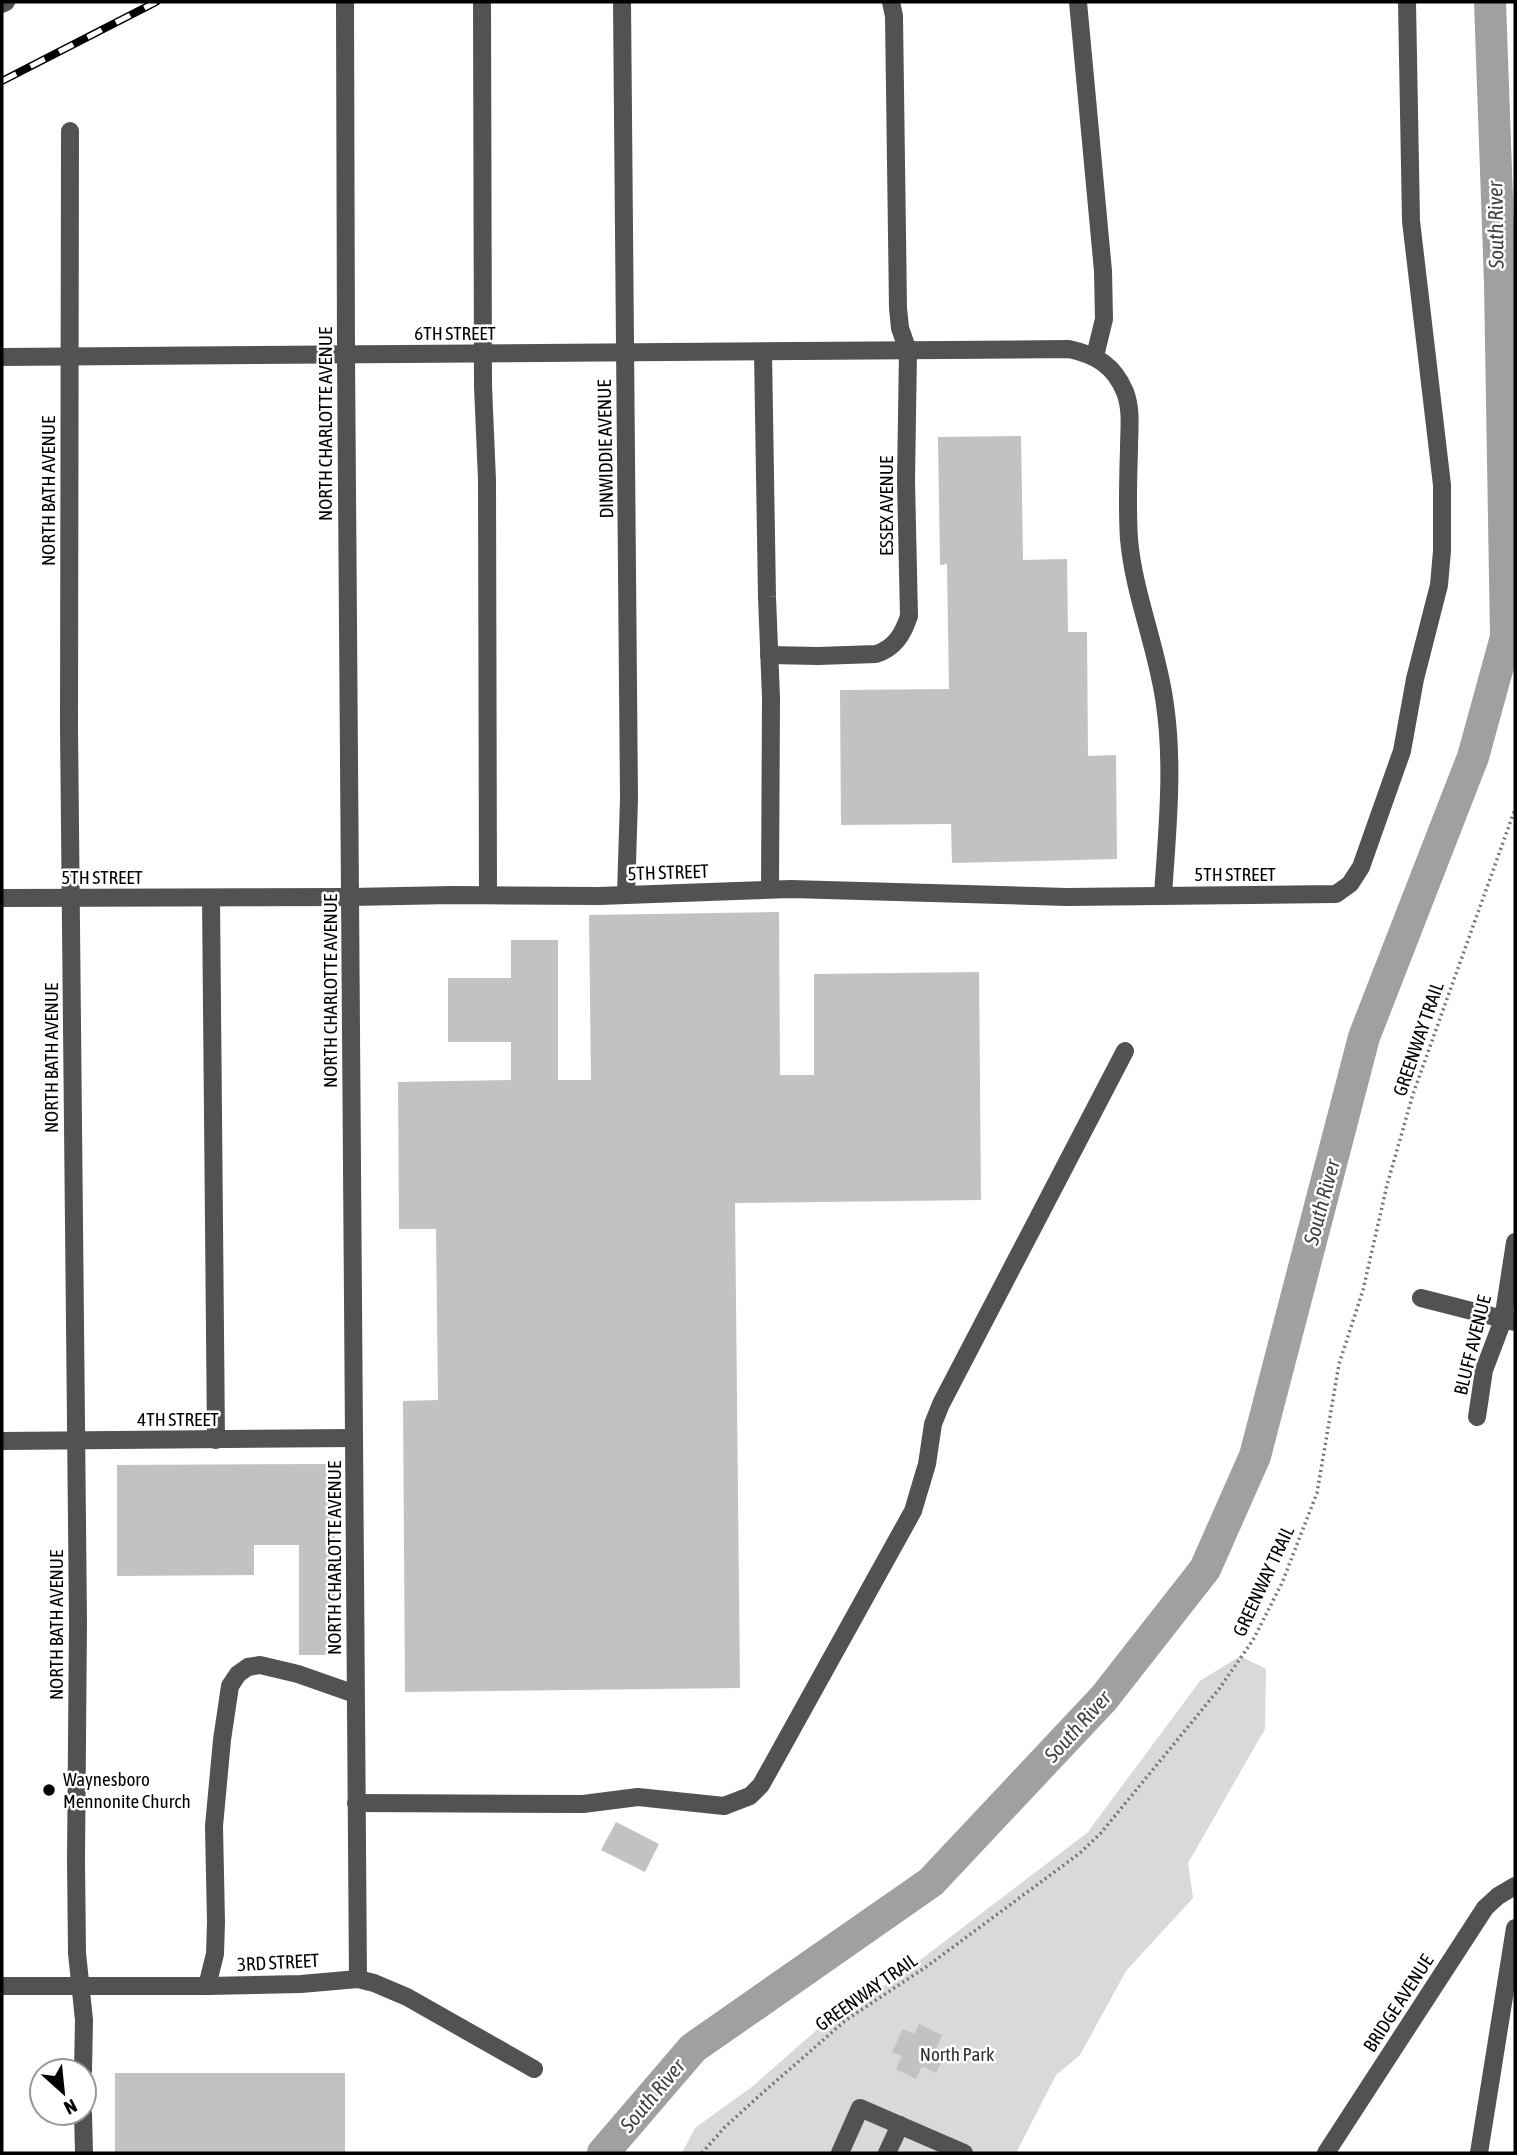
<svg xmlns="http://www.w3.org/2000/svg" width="1517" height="2155" viewBox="0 0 1517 2155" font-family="'Asap Condensed',sans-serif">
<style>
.green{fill:#d9d9d9}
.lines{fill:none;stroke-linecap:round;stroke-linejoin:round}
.river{stroke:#a0a0a0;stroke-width:32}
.building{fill:#c2c2c2}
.path{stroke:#747474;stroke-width:3.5;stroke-dasharray:2 3.5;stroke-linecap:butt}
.minor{stroke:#525252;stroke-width:18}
.rail-casing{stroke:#000;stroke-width:8}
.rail{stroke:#fff;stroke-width:5;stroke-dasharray:16;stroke-linecap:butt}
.poi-dot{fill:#000;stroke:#fff;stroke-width:2.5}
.labels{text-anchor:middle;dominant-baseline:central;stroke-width:5;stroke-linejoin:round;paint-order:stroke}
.street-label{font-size:19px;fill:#000;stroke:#fff}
.poi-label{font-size:19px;fill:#000;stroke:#fff;text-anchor:start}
.park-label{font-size:19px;fill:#303030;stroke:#fff}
.water-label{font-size:21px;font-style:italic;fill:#414141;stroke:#fff}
</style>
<rect width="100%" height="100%" fill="#fff"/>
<polygon class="green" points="1240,1656 1266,1669 1265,1729 1188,1863 1193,1898 1126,1971 1080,2055 1056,2075 1016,2153 682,2153 695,2128 753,2086 820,2027 903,1973 1087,1833 1200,1681"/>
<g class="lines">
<polyline class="river" points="603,2153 693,2048 931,1882 1104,1698 1205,1569 1255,1456 1364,1037 1473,757 1506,637 1500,283 1490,2"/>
</g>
<g class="building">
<polygon points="1021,436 1023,560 1067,559 1068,632 1087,632 1088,756 1116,755 1117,859 952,863 951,824 841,825 840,690 949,689 947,564 940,565 938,437"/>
<polygon points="779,912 780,1075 814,1075 814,974 979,972 981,1200 735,1203 740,1688 405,1692 403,1401 438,1400 436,1229 399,1229 398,1082 511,1080 511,1042 448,1042 448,978 511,978 511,940 558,940 558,1080 591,1080 589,915"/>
<polygon points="335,1464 335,1655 299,1655 299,1545 254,1545 254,1575 117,1576 117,1465"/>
<polygon points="616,1822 659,1844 645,1872 601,1850"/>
<polygon points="919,2024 942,2035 936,2049 946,2053 936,2073 922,2066 916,2079 896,2069 902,2056 892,2052 903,2029 914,2034"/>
<rect x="115" y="2073" width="230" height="80"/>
</g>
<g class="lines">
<polyline class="path" points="702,2153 724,2128 759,2096 846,2020 926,1967 1080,1853 1101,1833 1219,1689 1253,1640 1282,1583 1317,1493 1339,1364 1363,1290 1387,1185 1413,1094 1515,809"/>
<g class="minor">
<polyline points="345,2 346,354 358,1979"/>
<polyline points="482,2 483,386 487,480 488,895"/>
<polyline points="622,2 629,799 626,895"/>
<polyline points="1078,2 1103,271 1104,319 1095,356"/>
<polyline points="2,4 6,2"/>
<polyline points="70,131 69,727 78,1622 76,1861 77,1953 84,2020 83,2071"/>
<polyline points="763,352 767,597 771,698 770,889"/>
<path d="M2 357 1069 349C1096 355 1114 365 1125 392 1132 410 1129 430 1129 449 1128 479 1127 509 1129 539 1134 596 1158 649 1165 705 1174 767 1167 833 1163 895"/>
<path d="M769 655 818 656 876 654C895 648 903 634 909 616L906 481 908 351 900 328 898 308 894 16 891 2"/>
<polyline points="2,898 350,897 453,895 599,896 791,889 1067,897 1336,894 1350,884 1361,867 1402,751 1415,679 1439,585 1442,551 1442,485 1411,221 1407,2"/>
<polyline points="211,898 216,1440"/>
<polyline points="1421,1298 1515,1322"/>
<polyline points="1477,1417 1484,1370 1503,1320 1515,1242"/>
<polyline points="2,1441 354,1438"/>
<polyline points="356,1803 583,1804 638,1797 724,1806 750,1796 761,1785 913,1511 927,1464 933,1424 941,1404 1125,1051"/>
<polyline points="2,1986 207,1986 301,1984 358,1979 374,1983 407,1997 534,2069"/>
<polyline points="207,1986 215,1954 216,1922 214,1826 222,1740 230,1686 238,1674 248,1667 260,1665 298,1674 355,1694"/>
<polyline points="83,2113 84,2153"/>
<polyline points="840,2153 860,2108 964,2153"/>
<polyline points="887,2153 900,2125"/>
<polyline points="1326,2153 1485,1908 1498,1896 1515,1886"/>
<polyline points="1479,2153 1515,1928"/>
</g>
<defs>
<polyline id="rail" points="2,81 156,2"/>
</defs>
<use href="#rail" class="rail-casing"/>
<use href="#rail" class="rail"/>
</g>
<circle class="poi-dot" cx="49" cy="1790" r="7"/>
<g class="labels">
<g class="street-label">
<text x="455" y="333">6TH STREET</text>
<text transform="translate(325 424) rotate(-90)">NORTH CHARLOTTE AVENUE</text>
<text transform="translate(605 449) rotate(-91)">DINWIDDIE AVENUE</text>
<text transform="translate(48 491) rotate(-90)">NORTH BATH AVENUE</text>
<text transform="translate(886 506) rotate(-90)">ESSEX AVENUE</text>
<text transform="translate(668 872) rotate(-2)">5TH STREET</text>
<text x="1235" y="874">5TH STREET</text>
<text x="102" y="877">5TH STREET</text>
<text transform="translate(330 991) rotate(-90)">NORTH CHARLOTTE AVENUE</text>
<text transform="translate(1418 1039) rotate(-71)">GREENWAY TRAIL</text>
<text transform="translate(51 1058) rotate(-90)">NORTH BATH AVENUE</text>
<text transform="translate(1472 1345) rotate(-76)">BLUFF AVENUE</text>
<text x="178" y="1419">4TH STREET</text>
<text transform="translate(334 1558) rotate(-90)">NORTH CHARLOTTE AVENUE</text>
<text transform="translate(1263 1581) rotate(-65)">GREENWAY TRAIL</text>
<text transform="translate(56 1625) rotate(-90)">NORTH BATH AVENUE</text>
<text transform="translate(278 1962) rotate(-3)">3RD STREET</text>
<text transform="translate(866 1992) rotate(-35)">GREENWAY TRAIL</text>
<text transform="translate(1398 2003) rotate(-57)">BRIDGE AVENUE</text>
</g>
<g class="poi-label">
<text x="63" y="1779">Waynesboro<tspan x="63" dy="22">Mennonite Church</tspan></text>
</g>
<g class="park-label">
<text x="957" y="2054">North Park</text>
</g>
<g class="water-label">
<text transform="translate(1495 225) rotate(-91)">South River</text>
<text transform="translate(1321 1202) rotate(-75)">South River</text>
<text transform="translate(1077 1726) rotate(-48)">South River</text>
<text transform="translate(652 2095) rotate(-50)">South River</text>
</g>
</g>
<rect width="1517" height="2155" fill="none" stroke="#000000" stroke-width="7"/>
<g transform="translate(63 2092) rotate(153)"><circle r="33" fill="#ffffff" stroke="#999999" stroke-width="2"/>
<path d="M0-5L12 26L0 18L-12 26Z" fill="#000000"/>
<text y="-10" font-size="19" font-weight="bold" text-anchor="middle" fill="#000000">N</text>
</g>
</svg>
